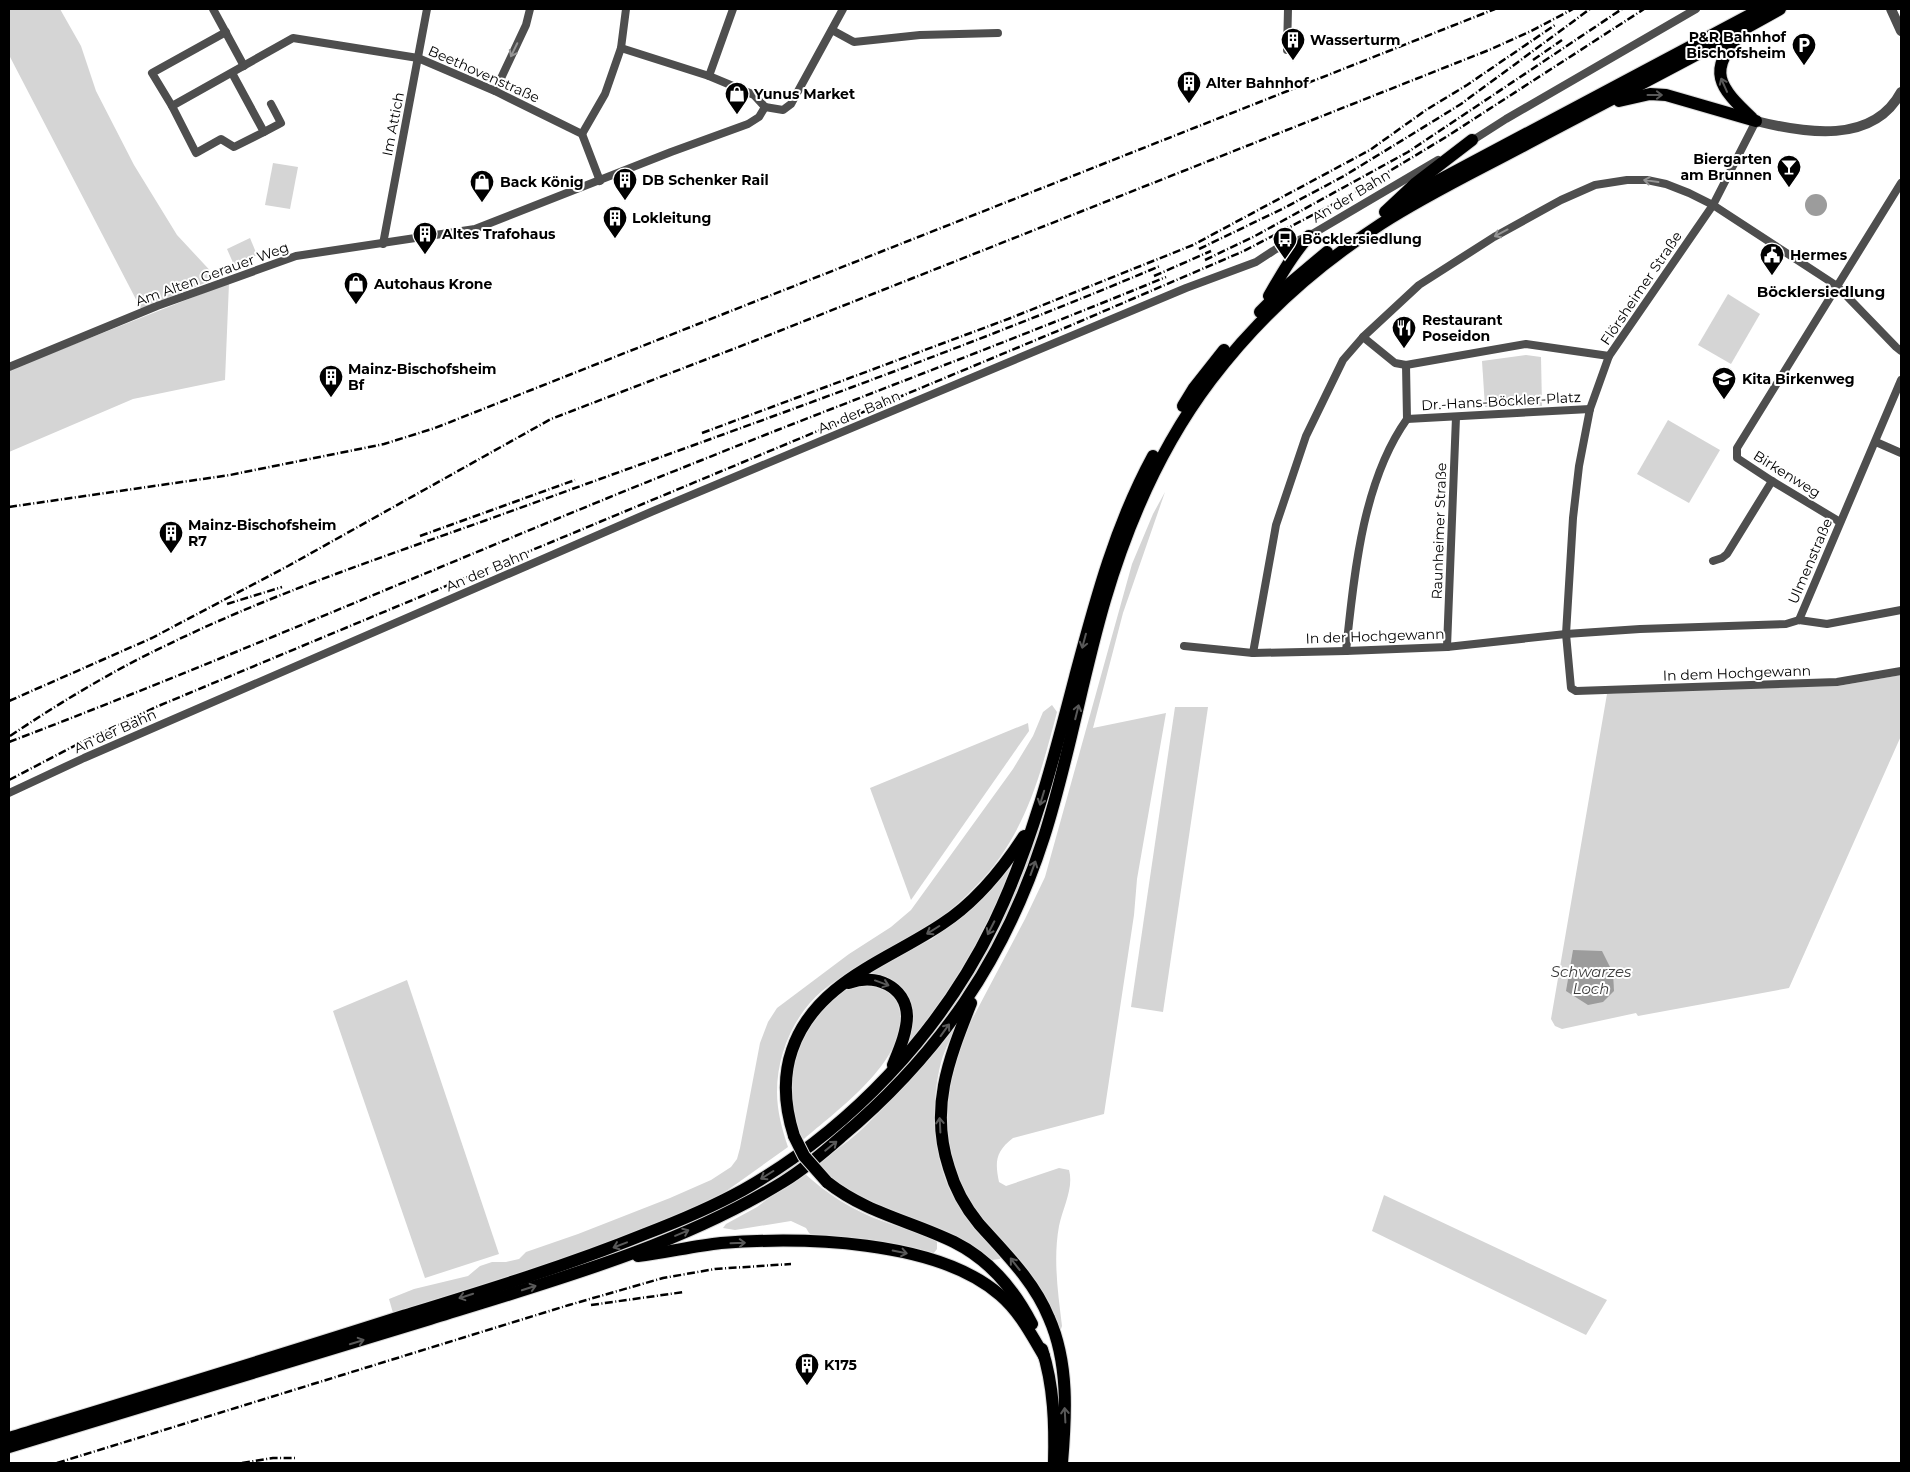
<svg xmlns="http://www.w3.org/2000/svg" width="1910" height="1472" viewBox="0 0 1910 1472" font-family="Montserrat,sans-serif">
<style>
.green{fill:#d5d5d5}
.water{fill:#9c9c9c}
.lines{fill:none;stroke-linecap:round;stroke-linejoin:round}
.trunk-casing{stroke:#dbdbdb;stroke-width:14}
.minor{stroke:#4e4e4e;stroke-width:8}
.tertiary{stroke:#4e4e4e;stroke-width:10}
.trunk{stroke:#000;stroke-width:12}
.rail{stroke:#000;stroke-width:2.5;stroke-dasharray:8 2.5 1 2.5;stroke-linecap:butt}
.trunk-bridge-casing{stroke:#dbdbdb;stroke-width:14;stroke-linecap:butt}
.trunk-bridge{stroke:#000;stroke-width:12}
.oneway{stroke:#959595}
.oneway2{stroke:#595959}
.labels{text-anchor:middle;dominant-baseline:central;stroke-width:4;stroke-linejoin:round;paint-order:stroke}
.poi-label{font-size:14px;font-weight:bold;fill:#000;stroke:#fff;text-anchor:start}
.street-label{font-size:14px;fill:#000;stroke:#fff}
.neighbourhood-label{font-size:15px;font-weight:bold;fill:#000;stroke:#fff}
.water-label{font-size:15px;font-style:italic;fill:#3d3d3d;stroke:#fff}
</style>
<rect width="100%" height="100%" fill="#fff"/>
<g class="green">
<polygon points="9,9 60,9 81,46 96,91 134,165 177,235 217,278 141,309 9,55"/>
<polygon points="273,163 298,167 290,209 265,205"/>
<polygon points="250,238 257,255 234,265 227,249"/>
<polygon points="229,283 225,380 133,399 9,452 9,370"/>
<polygon points="1728,294 1760,314 1731,364 1698,345"/>
<polygon points="1526,355 1541,357 1542,406 1485,407 1482,361"/>
<polygon points="1668,420 1720,450 1689,503 1637,474"/>
<path d="M1165 492 1123 613 1093 728 1166 713 1137 879 1134 915 1104 1114 1013 1138C995 1152 995 1162 999 1182L1006 1186 1059 1168 1069 1170C1074 1188 1063 1207 1059 1226 1053 1259 1058 1293 1062 1326L1060 1332 964 1193 946 1148 949 1068 968 1027 1025 919 1045 877 1132 564 1153 514Z"/>
<polygon points="1901,675 1901,736 1789,988 1638,1016 1636,1013 1562,1029 1555,1026 1551,1019 1607,694 1752,687 1838,686"/>
<path d="M1052 705 1057 712C1040 777 1024 838 975 887 953 910 927 929 900 945 873 960 846 971 822 991 794 1015 777 1054 777 1092 777 1111 782 1129 788 1147L725 1192 678 1216 620 1239 549 1263 393 1313 389 1299 414 1289 468 1276 480 1266 492 1262H506L519 1259 526 1252 578 1234 670 1198 711 1180 731 1167 737 1159 740 1148 760 1043 768 1022 777 1008 849 954 891 927 911 910 1013 769 1033 736 1043 712Z"/>
<polygon points="1175,707 1208,707 1163,1012 1131,1007"/>
<polygon points="1028,723 1029,731 911,900 870,788"/>
<polygon points="1065,744 1028,870 991,951 949,1017 898,1078 805,1161 750,1196 649,1244 545,1276 787,1168 945,1014 1048,795"/>
<path d="M1012 863C990 927 948 998 903 1049L906 997 864 977 909 950 932 939 977 902Z"/>
<polygon points="407,980 499,1254 425,1278 333,1011"/>
<path d="M864 985C881 986 895 990 899 1008 912 1057 836 1111 804 1139L799 1135C796 1122 790 1106 790 1093 789 1057 808 1018 835 994 843 988 855 986 864 985Z"/>
<path d="M962 1014C956 1028 948 1042 943 1056 929 1099 932 1168 959 1205 971 1222 987 1238 1001 1255L1000 1259 992 1260 871 1204 833 1180 819 1163C833 1152 848 1142 861 1130 898 1095 933 1056 962 1014Z"/>
<path d="M803 1172C827 1194 852 1210 882 1221 901 1228 921 1232 937 1242V1249L933 1254C917 1253 903 1246 887 1243 863 1237 838 1237 814 1237L809 1233 806 1228 791 1221 735 1230 723 1228 726 1224 757 1207Z"/>
<polygon points="1384,1195 1607,1300 1586,1335 1372,1231"/>
</g>
<g class="water">
<circle cx="1816" cy="205" r="11"/>
<polygon points="1573,950 1602,951 1613,973 1614,991 1603,1002 1588,1005 1566,991"/>
</g>
<g class="lines">
<defs>
<g id="trunk">
<path d="M1741 34C1706 71 1719 87 1752 118"/>
<polyline points="1619,101 1650,94 1666,95 1756,121"/>
<polyline points="1400,203 1426,187 1761,9"/>
<polyline points="1385,212 1416,183 1472,140"/>
<path d="M1269 296C1281 275 1293 254 1309 236"/>
<polyline points="1260,312 1283,289 1327,252"/>
<polyline points="1183,406 1194,388 1224,350"/>
<path d="M849 983C875 973 906 986 907 1016 907 1032 899 1050 893 1065"/>
<path d="M971 1003C949 1059 929 1108 949 1168 955 1189 965 1207 979 1224 1005 1253 1034 1281 1049 1318 1069 1363 1066 1415 1062 1463"/>
<path d="M794 1136C785 1108 782 1079 792 1050 815 982 887 961 942 924 976 902 1002 870 1024 836"/>
<path d="M827 1182C866 1213 911 1221 954 1242 990 1260 1014 1289 1032 1324"/>
<path d="M638 1256C665 1253 693 1246 721 1243 801 1237 936 1239 1000 1295 1019 1311 1031 1334 1044 1356"/>
<path d="M1042 1349C1054 1386 1055 1425 1054 1463"/>
<path d="M9 1438C140 1398 272 1358 403 1316 484 1291 566 1266 645 1234 679 1221 712 1207 743 1190 850 1129 940 1034 994 923 1032 844 1054 758 1076 673 1096 598 1116 524 1153 456"/>
<path d="M9 1447C149 1404 290 1362 430 1319 551 1281 675 1248 783 1182 804 1169 823 1153 841 1137 939 1055 1005 959 1044 837 1069 759 1082 678 1105 600 1128 522 1161 446 1211 380 1257 319 1317 265 1381 224 1426 195 1474 172 1521 147 1607 101 1695 57 1780 9"/>
</g>
</defs>
<use href="#trunk" class="trunk-casing"/>
<g class="minor">
<polyline points="213,9 244,66"/>
<polyline points="832,30 854,42 920,35 998,33"/>
<polyline points="226,32 152,73 172,106 196,153 221,139 234,147 264,132 232,73"/>
<polyline points="621,48 709,76 745,91 754,95 765,107"/>
<polyline points="1287,50 1288,9"/>
<polyline points="709,76 733,9"/>
<polyline points="495,91 526,25 530,9"/>
<polyline points="172,106 293,38 418,58 495,91 582,134 600,181"/>
<polyline points="765,107 783,110 791,104 843,9"/>
<polyline points="1756,121 1713,205 1609,356 1590,409 1579,466 1573,518 1566,634 1571,688 1576,691 1837,682 1901,671"/>
<polyline points="264,132 281,123 271,104"/>
<polyline points="582,134 605,94 621,48 626,9"/>
<polyline points="1470,142 1506,119 1696,9"/>
<polyline points="383,244 427,9"/>
<polyline points="1363,337 1395,363 1406,365 1526,344 1609,356"/>
<polyline points="1406,365 1407,419"/>
<polyline points="9,367 157,306 296,256 475,229 671,152 748,124 759,117 765,107"/>
<polyline points="1407,419 1590,409"/>
<polyline points="1876,442 1901,453"/>
<polyline points="1840,522 1772,481 1737,458 1737,448 1901,183"/>
<polyline points="1713,561 1722,558 1727,554 1772,481"/>
<polyline points="1799,620 1901,380"/>
<polyline points="1184,646 1253,653 1346,651 1447,647 1566,634 1640,629 1786,624 1799,620 1827,624 1901,610"/>
<polyline points="1447,647 1456,417"/>
<path d="M1346 651C1354 576 1362 482 1407 419"/>
<polyline points="1253,653 1276,525 1306,436 1343,360 1363,337 1419,285 1494,237 1561,200 1595,185 1627,180 1647,180 1666,184 1689,193 1713,205 1837,286 1896,347 1901,351"/>
<polyline points="9,793 84,758 651,512 1186,288 1256,262 1276,249 1309,236 1438,160"/>
</g>
<g class="tertiary">
<polyline points="1891,9 1901,31"/>
<path d="M1756 121C1804 133 1873 145 1901 92"/>
</g>
<use href="#trunk" class="trunk"/>
<g class="rail">
<polyline points="1533,60 1562,40"/>
<polyline points="1199,249 1284,208 1344,176 1432,122 1461,104 1590,9"/>
<polyline points="1205,260 1255,236 1408,152 1622,9"/>
<polyline points="1154,276 1211,251"/>
<polyline points="702,433 1008,319 1193,245 1370,150 1426,110 1467,85 1555,25"/>
<polyline points="9,507 230,475 384,444 435,428 1495,9"/>
<polyline points="420,536 575,480"/>
<polyline points="227,604 282,587"/>
<polyline points="9,701 152,638 288,566 551,419 754,341 1489,50 1531,31 1573,9"/>
<path d="M10 736C61 702 112 671 167 645 279 590 399 552 517 509 732 431 949 355 1160 266"/>
<path d="M9 742C235 656 457 558 682 468 843 403 1006 343 1166 277"/>
<polyline points="9,780 76,745 156,707 1067,327 1244,251 1345,198 1446,137 1644,9"/>
<polyline points="591,1305 684,1292"/>
<polyline points="57,1463 569,1305 663,1278 715,1269 791,1264"/>
<polyline points="242,1463 273,1458 295,1458"/>
</g>
<defs>
<polyline id="trunk-bridge" points="794,1136 804,1156 827,1182"/>
</defs>
<use href="#trunk-bridge" class="trunk-bridge-casing"/>
<use href="#trunk-bridge" class="trunk-bridge"/>
</g>
<defs><path id="oneway-shaft" d="M-6 0H5M1.5-3L5.5 0L1.5 3" fill="none" stroke-width="1.6" stroke-linecap="round" stroke-linejoin="round" transform="scale(1.25)"/></defs>
<g class="oneway">
<use href="#oneway-shaft" transform="translate(514 50) rotate(116)"/>
<use href="#oneway-shaft" transform="translate(1651 181) rotate(-172)"/>
<use href="#oneway-shaft" transform="translate(1501 233) rotate(152)"/>
</g>
<g class="oneway2">
<use href="#oneway-shaft" transform="translate(1724 85) rotate(-114)"/>
<use href="#oneway-shaft" transform="translate(1655 95)"/>
<use href="#oneway-shaft" transform="translate(1084 641) rotate(105)"/>
<use href="#oneway-shaft" transform="translate(1077 712) rotate(-76)"/>
<use href="#oneway-shaft" transform="translate(1042 798) rotate(107)"/>
<use href="#oneway-shaft" transform="translate(1033 868) rotate(-70)"/>
<use href="#oneway-shaft" transform="translate(991 928) rotate(117)"/>
<use href="#oneway-shaft" transform="translate(933 930) rotate(148)"/>
<use href="#oneway-shaft" transform="translate(882 983) rotate(20)"/>
<use href="#oneway-shaft" transform="translate(945 1030) rotate(-54)"/>
<use href="#oneway-shaft" transform="translate(940 1125) rotate(-93)"/>
<use href="#oneway-shaft" transform="translate(831 1146) rotate(-39)"/>
<use href="#oneway-shaft" transform="translate(767 1175) rotate(148)"/>
<use href="#oneway-shaft" transform="translate(682 1233) rotate(-23)"/>
<use href="#oneway-shaft" transform="translate(738 1243) rotate(-2)"/>
<use href="#oneway-shaft" transform="translate(620 1245) rotate(159)"/>
<use href="#oneway-shaft" transform="translate(900 1252) rotate(11)"/>
<use href="#oneway-shaft" transform="translate(1015 1264) rotate(-128)"/>
<use href="#oneway-shaft" transform="translate(529 1288) rotate(-18)"/>
<use href="#oneway-shaft" transform="translate(466 1296) rotate(162)"/>
<use href="#oneway-shaft" transform="translate(357 1342) rotate(-17)"/>
<use href="#oneway-shaft" transform="translate(1065 1415) rotate(-93)"/>
</g>
<defs>
<symbol id="building-pin" viewBox="-11 -11 22 30"><path d="M0 17L-7.5 6A9.5 9.5 0 1 1 7.5 6Z" fill="#000" stroke="#fff"/><path d="M-4-6H4V6H1V3H-1V6H-4ZM-2.5-4.3h1.7v1.8h-1.7ZM.8-4.3h1.7v1.8H.8ZM-2.5-1h1.7V.8h-1.7ZM.8-1h1.7V.8H.8Z" fill="#fff"/></symbol>
<symbol id="parking-pin" viewBox="-11 -11 22 30"><path d="M0 17L-7.5 6A9.5 9.5 0 1 1 7.5 6Z" fill="#000" stroke="#fff"/><path d="M-3.5-5.5H1a3.5 3.5 0 0 1 0 7H-1V5.5H-3.5ZM-1-3.4V-.6H.8a1.4 1.4 0 0 0 0-2.8Z" fill="#fff"/></symbol>
<symbol id="shop-pin" viewBox="-11 -11 22 30"><path d="M0 17L-7.5 6A9.5 9.5 0 1 1 7.5 6Z" fill="#000" stroke="#fff"/><path d="M-5-2.5h2.3a2.7 3.5 0 0 1 5.4 0H5L5.5 6h-11ZM-1.5-2.5h3a1.5 2.3 0 0 0-3 0Z" fill="#fff"/></symbol>
<symbol id="bar-pin" viewBox="-11 -11 22 30"><path d="M0 17L-7.5 6A9.5 9.5 0 1 1 7.5 6Z" fill="#000" stroke="#fff"/><path d="M-6-5H6L.8 .8V4.5H3.5V6h-7V4.5H-.8V.8Z" fill="#fff"/></symbol>
<symbol id="bus-pin" viewBox="-11 -11 22 30"><path d="M0 17L-7.5 6A9.5 9.5 0 1 1 7.5 6Z" fill="#000" stroke="#fff"/><path d="M-5-6H5V4H4V6H2V4H-2V6H-4V4H-5ZM-3.5-4V0h7V-4ZM-3.5 1.2v1.5H-2V1.2ZM2 1.2v1.5H3.5V1.2Z" fill="#fff"/></symbol>
<symbol id="civic-pin" viewBox="-11 -11 22 30"><path d="M0 17L-7.5 6A9.5 9.5 0 1 1 7.5 6Z" fill="#000" stroke="#fff"/><path d="M-.6-6.5H3V-4.5H.6V-3L4-1V1h2V6H-6V1h2V-1L-.6-3ZM-1.2 2.5V6h2.4V2.5Z" fill="#fff"/></symbol>
<symbol id="restaurant-pin" viewBox="-11 -11 22 30"><path d="M0 17L-7.5 6A9.5 9.5 0 1 1 7.5 6Z" fill="#000" stroke="#fff"/><path d="M-5-6h1v4h1v-4h1v4h1v-4h1v5L-1.5 .5V6h-2V.5L-5-1ZM5-6V6H3V1.5H1.5Q1.5-4 5-6Z" fill="#fff"/></symbol>
<symbol id="school-pin" viewBox="-11 -11 22 30"><path d="M0 17L-7.5 6A9.5 9.5 0 1 1 7.5 6Z" fill="#000" stroke="#fff"/><path d="M0-5L7-2L0 1L-7-2ZM-4 1L0 2.5L4 1V4Q0 6-4 4Z" fill="#fff"/></symbol>
</defs>
<g fill-rule="evenodd">
<use href="#building-pin" x="1279" y="26" width="28" height="38"/>
<use href="#parking-pin" x="1790" y="31" width="28" height="38"/>
<use href="#building-pin" x="1175" y="69" width="28" height="38"/>
<use href="#shop-pin" x="723" y="80" width="28" height="38"/>
<use href="#bar-pin" x="1775" y="153" width="28" height="38"/>
<use href="#building-pin" x="611" y="166" width="28" height="38"/>
<use href="#shop-pin" x="468" y="168" width="28" height="38"/>
<use href="#building-pin" x="601" y="204" width="28" height="38"/>
<use href="#building-pin" x="411" y="220" width="28" height="38"/>
<use href="#bus-pin" x="1271" y="225" width="28" height="38"/>
<use href="#civic-pin" x="1758" y="241" width="28" height="38"/>
<use href="#shop-pin" x="342" y="270" width="28" height="38"/>
<use href="#restaurant-pin" x="1390" y="314" width="28" height="38"/>
<use href="#building-pin" x="317" y="363" width="28" height="38"/>
<use href="#school-pin" x="1710" y="365" width="28" height="38"/>
<use href="#building-pin" x="157" y="519" width="28" height="38"/>
<use href="#building-pin" x="793" y="1351" width="28" height="38"/>
</g>
<g class="labels">
<g class="poi-label">
<text x="1786" y="37" text-anchor="end">P&amp;R Bahnhof<tspan x="1786" dy="16">Bischofsheim</tspan></text>
<text x="1310" y="40">Wasserturm</text>
<text x="1206" y="83">Alter Bahnhof</text>
<text x="754" y="94">Yunus Market</text>
<text x="1772" y="159" text-anchor="end">Biergarten<tspan x="1772" dy="16">am Brunnen</tspan></text>
<text x="642" y="180">DB Schenker Rail</text>
<text x="500" y="182">Back König</text>
<text x="632" y="218">Lokleitung</text>
<text x="442" y="234">Altes Trafohaus</text>
<text x="1302" y="239">Böcklersiedlung</text>
<text x="1790" y="255">Hermes</text>
<text x="374" y="284">Autohaus Krone</text>
<text x="1422" y="320">Restaurant<tspan x="1422" dy="16">Poseidon</tspan></text>
<text x="348" y="369">Mainz-Bischofsheim<tspan x="348" dy="16">Bf</tspan></text>
<text x="1742" y="379">Kita Birkenweg</text>
<text x="188" y="525">Mainz-Bischofsheim<tspan x="188" dy="16">R7</tspan></text>
<text x="824" y="1365">K175</text>
</g>
<g class="street-label">
<text transform="translate(484 74) rotate(24)">Beethovenstraße</text>
<text transform="translate(393 124) rotate(-79)">Im Attich</text>
<text transform="translate(1351 196) rotate(-31)">An der Bahn</text>
<text transform="translate(212 274) rotate(-20)">Am Alten Gerauer Weg</text>
<text transform="translate(1641 288) rotate(-56)">Flörsheimer Straße</text>
<text transform="translate(1501 401) rotate(-3)">Dr.-Hans-Böckler-Platz</text>
<text transform="translate(859 412) rotate(-23)">An der Bahn</text>
<text transform="translate(1787 474) rotate(32)">Birkenweg</text>
<text transform="translate(1439 531) rotate(-88)">Raunheimer Straße</text>
<text transform="translate(1810 561) rotate(-67)">Ulmenstraße</text>
<text transform="translate(487 570) rotate(-23)">An der Bahn</text>
<text transform="translate(1375 636) rotate(-2)">In der Hochgewann</text>
<text transform="translate(1737 673) rotate(-2)">In dem Hochgewann</text>
<text transform="translate(115 731) rotate(-24)">An der Bahn</text>
</g>
<g class="neighbourhood-label">
<text x="1821" y="291">Böcklersiedlung</text>
</g>
<g class="water-label">
<text x="1591" y="971">Schwarzes<tspan x="1591" dy="17">Loch</tspan></text>
</g>
</g>
<rect width="1910" height="1472" fill="none" stroke="#000000" stroke-width="20"/>
</svg>
